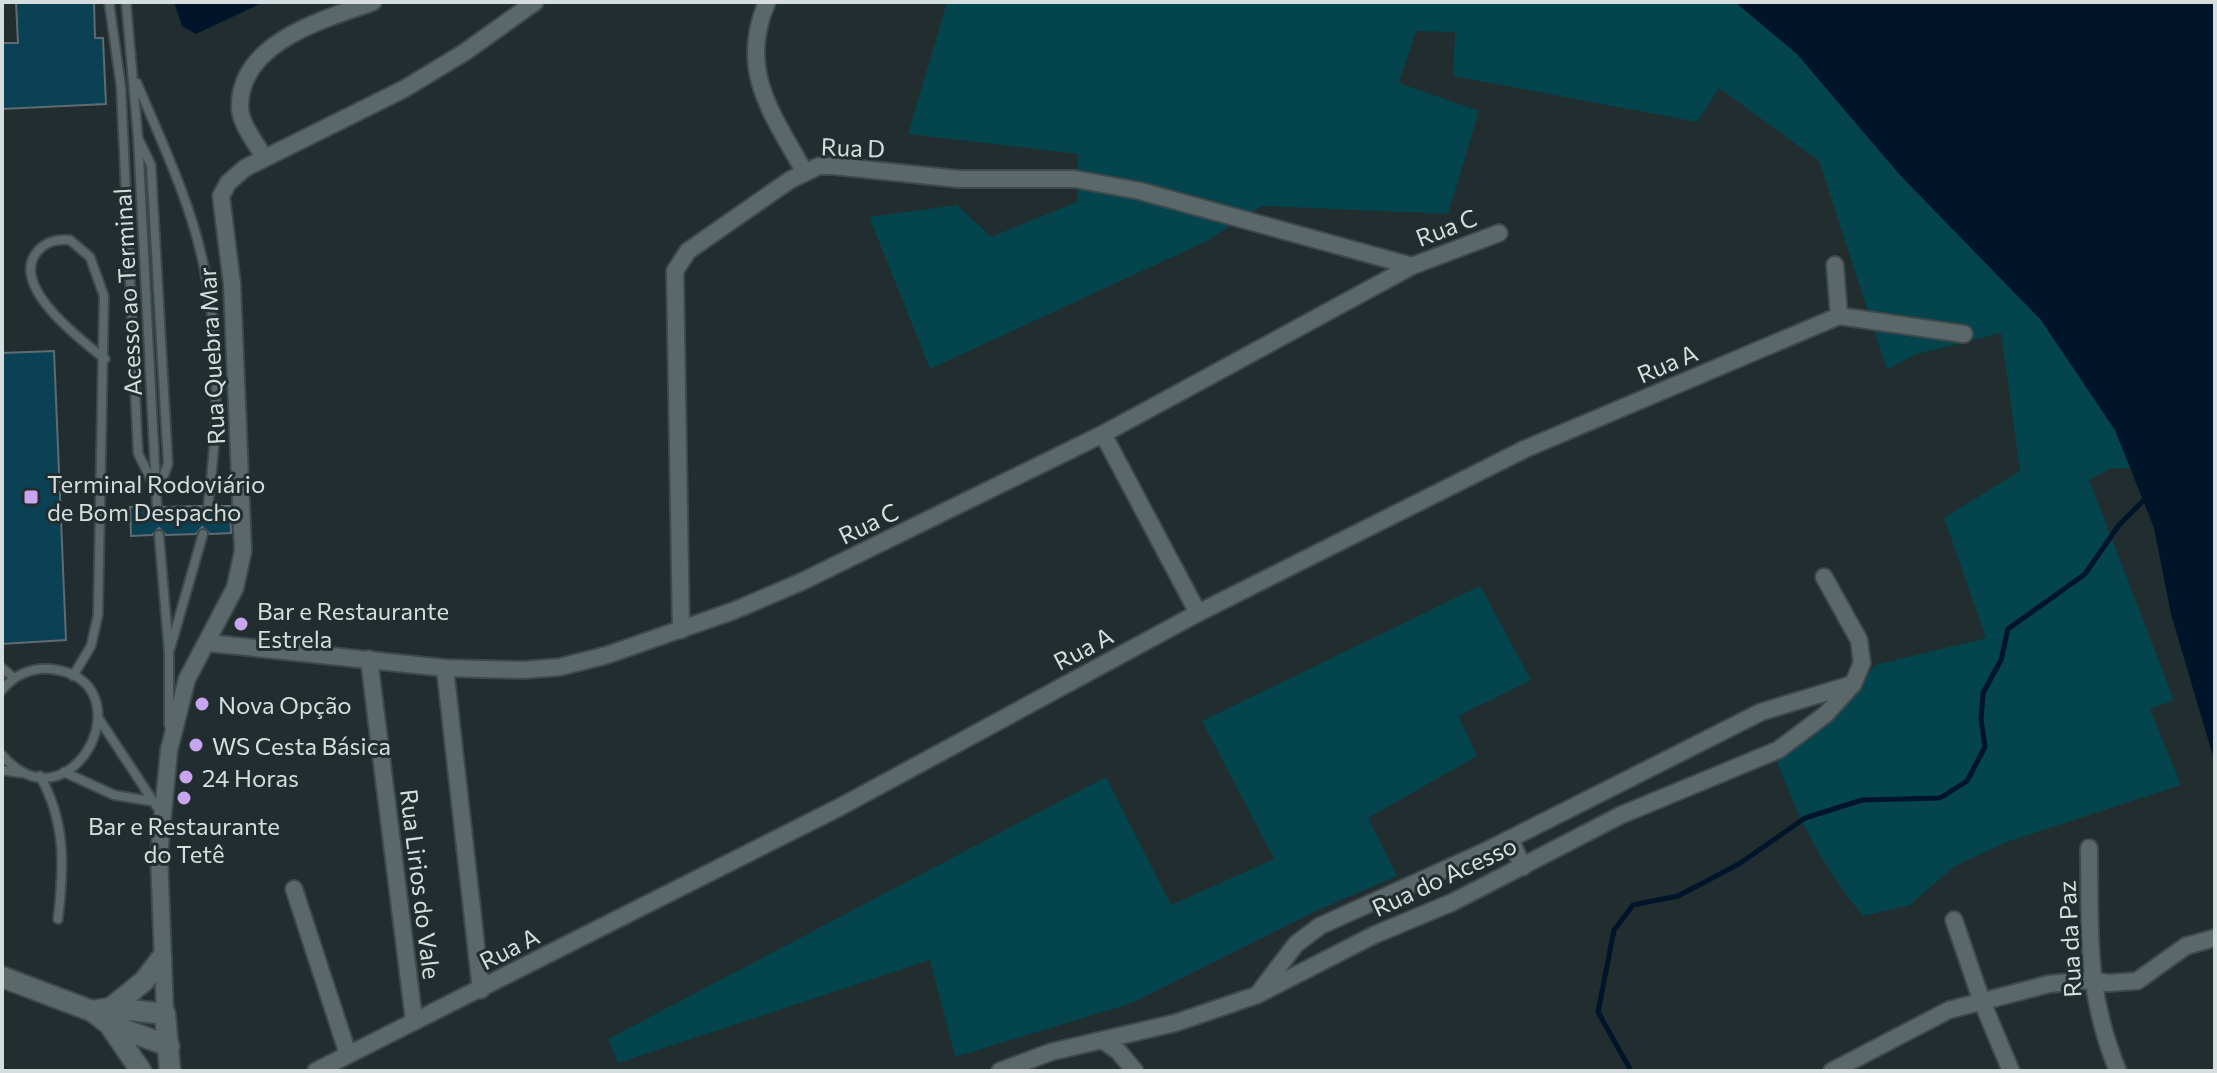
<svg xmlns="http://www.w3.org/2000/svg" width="2217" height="1073" viewBox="0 0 2217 1073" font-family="Commissioner,sans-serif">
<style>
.green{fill:#04444c}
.water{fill:#001529}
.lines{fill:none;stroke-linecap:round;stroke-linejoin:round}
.stream{stroke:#001529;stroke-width:5}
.building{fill:#0b4155;stroke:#606b71;stroke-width:2}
.service-casing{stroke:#3f494b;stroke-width:12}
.minor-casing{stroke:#3f494b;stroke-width:20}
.tertiary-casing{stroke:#3f494b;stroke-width:24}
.service{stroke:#5b686a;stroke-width:8}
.minor{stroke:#5b686a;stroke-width:16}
.tertiary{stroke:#5b686a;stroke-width:20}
.poi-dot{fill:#c8a5ee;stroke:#212d2f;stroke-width:3}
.labels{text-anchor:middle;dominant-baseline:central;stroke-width:6;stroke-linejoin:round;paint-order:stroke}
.street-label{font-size:24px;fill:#d5ddde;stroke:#212d2f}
.poi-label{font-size:24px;fill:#d5ddde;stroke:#212d2f;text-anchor:start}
</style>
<rect width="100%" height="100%" fill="#212d2f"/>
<g class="green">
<path d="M947 2H1735L1797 54 1900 175 2041 320 2115 430 2133 468 2110 469 2089 480 2174 700 2150 709 2181 785 2007 842 1955 866 1910 905 1863 916C1822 866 1800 822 1777 762L1835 717 1875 665 1986 638 1944 518 2020 471 2001 333 1914 355 1887 370 1819 161 1719 88 1697 122 1453 76 1455 32 1416 31 1399 83 1479 111 1448 214 1262 206 1205 242 930 369 869 217 957 205 991 237 1077 202 1078 154 908 134Z"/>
<polygon points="1480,586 1531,680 1458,716 1477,756 1368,818 1397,876 1318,910 1132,1003 955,1057 930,960 618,1063 608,1039 1106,777 1171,905 1274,859 1202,721"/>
</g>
<g class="water">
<polygon points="174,2 264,2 196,34 182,26"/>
<polygon points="1735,2 2215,2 2215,763 2171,614 2154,528 2115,430 2041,320 1900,175 1797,54"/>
</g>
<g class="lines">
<polyline class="stream" points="1631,1071 1598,1012 1614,930 1633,905 1678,896 1739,864 1805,818 1862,800 1940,798 1967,781 1985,747 1981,719 1983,693 2001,660 2008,629 2085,574 2119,525 2144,500"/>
</g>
<g class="building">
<polygon points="16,2 94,2 95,38 103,38 106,104 2,109 2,43 18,43"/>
<polygon points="54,351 66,640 2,644 2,353"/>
<polygon points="201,506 208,513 215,506 230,506 231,533 210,534 202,527 196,534 166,535 159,528 152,535 131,536 130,507 150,507 157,514 164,507"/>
</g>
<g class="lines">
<defs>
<g id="service">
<polyline points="109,2 121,87 138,453 155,488"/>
<polyline points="126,2 138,138 157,507"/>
<path d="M137 83C162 143 191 203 204 267 221 346 218 427 208 506"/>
<polyline points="140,142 151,165 168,464 159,488"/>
<polyline points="159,535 169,653 169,725"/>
<polyline points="170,649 203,534"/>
<polyline points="2,668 14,678"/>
<path d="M73 676 91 646 98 615 104 296 90 257 70 240C57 239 46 241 37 252 9 286 82 341 105 359"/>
<path d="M2 690C14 675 32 667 51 669 150 680 72 835 2 755"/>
<polyline points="99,719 161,813"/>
<polyline points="2,770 21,773"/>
<polyline points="64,772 114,795 150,801"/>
<path d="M40 776C66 822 64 867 58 919"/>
</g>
<g id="minor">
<path d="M767 2C738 70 771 112 804 171"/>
<path d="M264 157C256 143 240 124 240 107 239 42 325 19 373 2"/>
<polyline points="1839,316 1964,334"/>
<polyline points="1103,434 1198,613"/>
<polyline points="681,630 675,271 688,251 790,180 819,166 833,166 959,179 1075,179 1140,191 1412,266"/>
<polyline points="208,643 445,668 524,670 560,667 607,655 733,611 801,582 1103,434 1412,266 1499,233"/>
<polyline points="369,659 414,1020"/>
<polyline points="445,668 481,990"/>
<polyline points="1510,839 1523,867"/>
<path d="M2089 848C2090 933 2085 991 2118 1071"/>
<polyline points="294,889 348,1054"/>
<polyline points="1954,920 1981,999 2011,1071"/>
<polyline points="1258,994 1296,944 1320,926 1490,849 1761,712 1853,684"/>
<polyline points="165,1014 159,855 169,750 187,679 235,588 243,551 232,284 221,196 228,183 245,168 404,89 465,52 535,2"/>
<polyline points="1102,1040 1118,1051 1135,1071"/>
<polyline points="316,1071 840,807 1198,613 1525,449 1839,316 1835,265"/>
<polyline points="1000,1071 1051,1052 1175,1023 1257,995 1374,935 1453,902 1621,815 1778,750 1826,714 1853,684 1862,663 1859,640 1824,577"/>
<polyline points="1832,1071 1949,1010 2049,984 2091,980 2108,983 2137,981 2186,946 2215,938"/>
</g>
<g id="tertiary">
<polyline points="2,977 92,1011 109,1024 169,1046"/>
<polyline points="111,1008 144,981 161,959"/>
<polyline points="92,1011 111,1008 165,1014 170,1071"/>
<polyline points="109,1024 141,1071"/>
</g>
</defs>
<use href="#service" class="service-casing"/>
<use href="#minor" class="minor-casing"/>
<use href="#tertiary" class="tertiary-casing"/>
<use href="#service" class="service"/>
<use href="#minor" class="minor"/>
<use href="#tertiary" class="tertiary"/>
</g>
<g class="poi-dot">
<rect x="23" y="489" width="16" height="16" rx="4"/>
<circle cx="241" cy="624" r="8"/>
<circle cx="202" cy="704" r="8"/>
<circle cx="196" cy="745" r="8"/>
<circle cx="186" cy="777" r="8"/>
<circle cx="184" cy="798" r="8"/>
</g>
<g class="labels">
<g class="street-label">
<text transform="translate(853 147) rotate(2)">Rua D</text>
<text transform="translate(1446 227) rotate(-21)">Rua C</text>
<text transform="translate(127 292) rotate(-93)">Acesso ao Terminal</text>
<text transform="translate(211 356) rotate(-93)">Rua Quebra Mar</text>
<text transform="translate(1667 363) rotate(-23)">Rua A</text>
<text transform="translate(868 523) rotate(-26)">Rua C</text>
<text transform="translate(1083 648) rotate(-28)">Rua A</text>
<text transform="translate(1444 876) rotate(-25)">Rua do Acesso</text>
<text transform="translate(421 884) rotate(83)">Rua Lirios do Vale</text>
<text transform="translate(2069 939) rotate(-93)">Rua da Paz</text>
<text transform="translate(509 948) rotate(-27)">Rua A</text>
</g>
<g class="poi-label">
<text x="47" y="483">Terminal Rodoviário<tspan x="47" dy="28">de Bom Despacho</tspan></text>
<text x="257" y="610">Bar e Restaurante<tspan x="257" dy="28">Estrela</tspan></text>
<text x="218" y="704">Nova Opção</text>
<text x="212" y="745">WS Cesta Básica</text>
<text x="202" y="777">24 Horas</text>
<text x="184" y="825" text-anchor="middle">Bar e Restaurante<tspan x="184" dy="28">do Tetê</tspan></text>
</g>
</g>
<rect width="2217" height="1073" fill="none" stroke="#d5ddde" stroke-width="8"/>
</svg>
